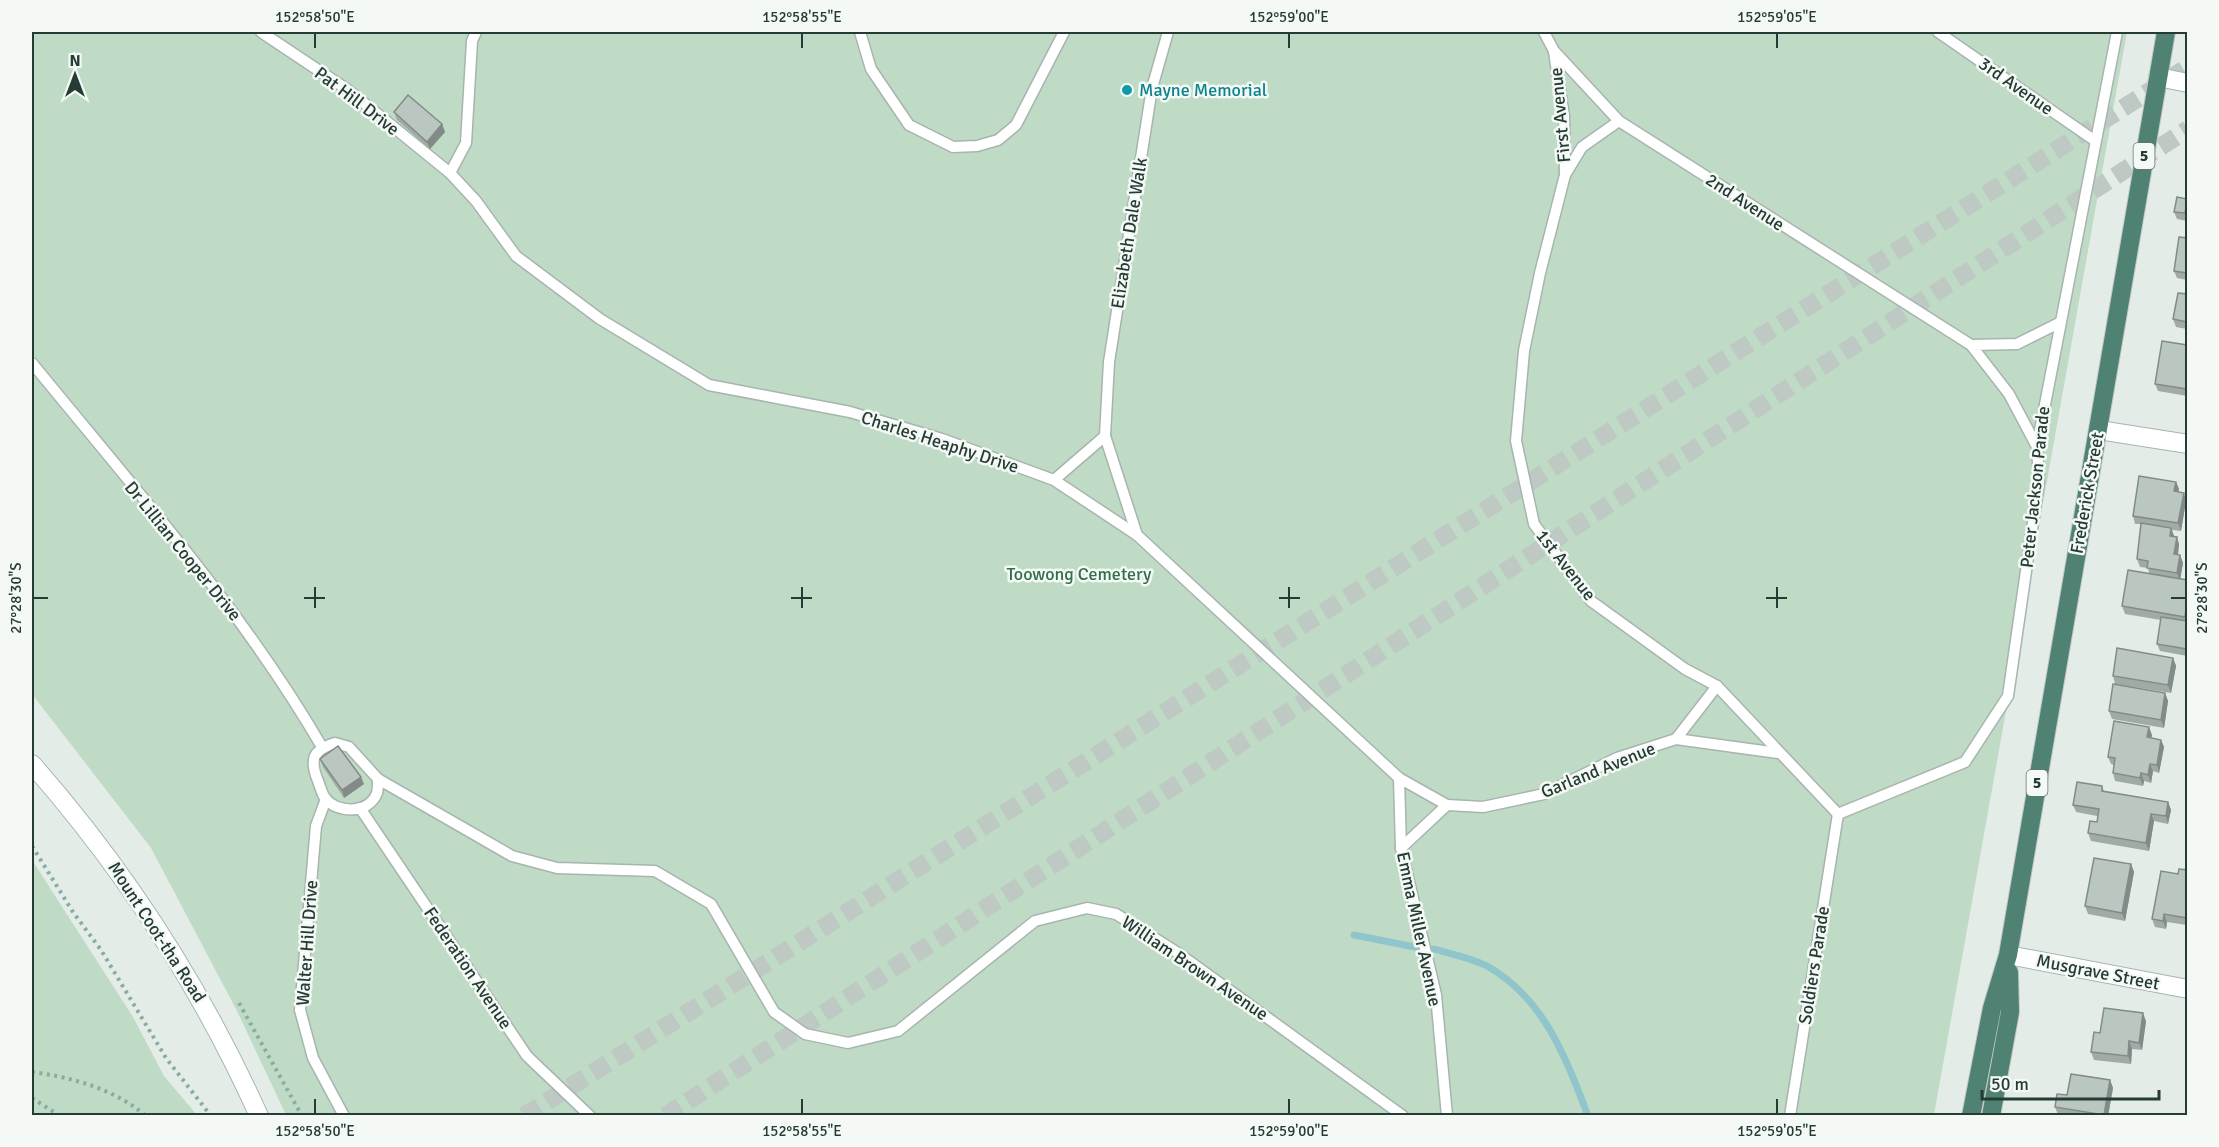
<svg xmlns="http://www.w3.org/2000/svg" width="2219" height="1147" viewBox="0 0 2219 1147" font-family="Signika,sans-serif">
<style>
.green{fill:#bfdbc6}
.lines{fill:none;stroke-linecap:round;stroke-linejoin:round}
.stream{stroke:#91c5cc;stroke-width:7}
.motorway-tunnel{stroke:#bec9c4;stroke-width:18;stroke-dasharray:18 9;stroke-linecap:butt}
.service-casing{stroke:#a7b4af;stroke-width:13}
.minor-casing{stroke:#a7b4af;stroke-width:20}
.secondary-casing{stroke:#a3b7af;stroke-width:20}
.trunk-casing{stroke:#c2c8c6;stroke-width:20}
.path{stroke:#87ada0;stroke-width:4;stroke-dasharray:3 4.5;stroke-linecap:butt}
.service{stroke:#fff;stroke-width:10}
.minor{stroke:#fff;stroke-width:18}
.secondary{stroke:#fff;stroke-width:18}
.trunk{stroke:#508274;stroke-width:18}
.wall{fill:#a0aba6}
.shaded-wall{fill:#828b87}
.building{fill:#bac7c1;stroke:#828b87;stroke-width:1.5}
.ticks{fill:none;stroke:#253c35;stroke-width:2}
.culture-dot{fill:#0f9aa8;stroke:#f4f9f6;stroke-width:2}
.labels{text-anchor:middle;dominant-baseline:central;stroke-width:5;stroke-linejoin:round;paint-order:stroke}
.shield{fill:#f4f9f6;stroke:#63756f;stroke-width:1.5}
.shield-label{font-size:16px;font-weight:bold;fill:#253c35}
.street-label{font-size:18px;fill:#253c35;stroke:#f4f9f6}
.culture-label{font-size:18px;fill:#0d838f;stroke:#f4f9f6;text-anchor:start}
.park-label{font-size:18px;fill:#336f48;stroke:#f4f9f6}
.neatline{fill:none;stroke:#253c35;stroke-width:2}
.ticks-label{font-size:15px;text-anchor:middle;fill:#253c35}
</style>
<rect width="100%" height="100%" fill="#e4ece8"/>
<g class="green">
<polygon points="32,32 2127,32 1934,1115 286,1115 237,1011 151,848 32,694"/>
<polygon points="32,860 133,1017 164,1076 197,1115 32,1115"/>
</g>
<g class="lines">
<g class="stream">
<polyline points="1354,935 1415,947"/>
<path d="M1434 949C1451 954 1471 958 1487 966 1544 998 1566 1058 1588 1116"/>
</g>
<g class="motorway-tunnel">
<polyline points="524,1116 2188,67"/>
<polyline points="665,1116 2188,129"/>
</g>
<defs>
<g id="service">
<polyline points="261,32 348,90 450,173 476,201 516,256 600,319 709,385 850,412 942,439 1054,480 1137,535 1399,778 1447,805 1401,848"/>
<polyline points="860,32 871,69 909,125 953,147 977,146 998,140 1016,125 1064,32"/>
<polyline points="1544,32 1554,51 1619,121 1971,345"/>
<polyline points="1938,32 2094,140"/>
<polyline points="1554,52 1564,116 1565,175 1582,147 1619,121"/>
<polyline points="450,173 466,143 472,41 476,32"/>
<polyline points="1565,175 1540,273 1524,351 1516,441 1534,524 1591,601 1685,669 1717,686 1838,814"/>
<path d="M32 363C133 487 241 608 322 747"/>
<polyline points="1105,436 1109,362 1152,88 1168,32"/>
<polyline points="2036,445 2009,394 1971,345 2017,344 2059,323"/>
<polyline points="1054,480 1105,436 1137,535"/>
<polyline points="1717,686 1676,739 1778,753"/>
<path d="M335 743 349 747 378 779C378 783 378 790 377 793 369 814 337 814 325 798 322 794 320 786 318 781 309 759 313 750 335 743Z"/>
<polyline points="1399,778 1401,848 1436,995 1447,1116"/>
<polyline points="378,779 512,856 557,868 655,871 711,904 774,1012 805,1034 848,1043 898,1031 1035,921 1087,908 1116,914 1178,953 1403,1116"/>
<polyline points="326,799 316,826 300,1010 313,1058 344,1116"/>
<polyline points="1447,805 1483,807 1544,794 1617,758 1676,739"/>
<polyline points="360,808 527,1056 590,1116"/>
<polyline points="1838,814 1965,762 2008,696 2039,481 2037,446 2117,32"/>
<polyline points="1790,1116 1838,814"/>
</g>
<g id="minor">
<polyline points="2158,77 2188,83"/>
<polyline points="2099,430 2188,444"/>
<polyline points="2008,955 2188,989"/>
</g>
<path id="secondary" d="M32 764C126 871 200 985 259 1116"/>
<g id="trunk">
<polyline points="1971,1116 1992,1008 2008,955 2166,32"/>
<polyline points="1991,1116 2010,1012 2009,972"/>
</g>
</defs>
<use href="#service" class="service-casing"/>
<use href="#minor" class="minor-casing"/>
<use href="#secondary" class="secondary-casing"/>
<use href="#trunk" class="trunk-casing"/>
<g class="path">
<polyline points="32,846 73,912 101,950 166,1058 211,1116"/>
<polyline points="239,1003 302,1116"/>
<path d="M32 1072C71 1077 115 1089 146 1116"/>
<polyline points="32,1098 60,1116"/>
</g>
<use href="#service" class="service"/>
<use href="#minor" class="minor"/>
<use href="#secondary" class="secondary"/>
<use href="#trunk" class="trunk"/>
</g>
<g class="wall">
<polygon points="394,112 442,124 445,132 430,149 397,120"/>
<polygon points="2187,199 2187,221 2177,219 2174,212"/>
<polygon points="2187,238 2187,280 2177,278 2174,271"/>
<polygon points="2187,294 2187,329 2176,327 2173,319"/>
<polygon points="2187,345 2187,396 2158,391 2155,384"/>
<polygon points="2176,482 2179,489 2178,492 2186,501 2181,531 2172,530 2174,536 2179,544 2178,555 2180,555 2183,563 2180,579 2187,580 2187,656 2160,651 2157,644 2161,620 2125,614 2122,606 2149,573 2148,568 2140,567 2137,559 2141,524 2135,524 2133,516"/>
<polygon points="2173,658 2176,666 2171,693 2115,684 2113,676"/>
<polygon points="2165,693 2168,701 2164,728 2112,719 2109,711"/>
<polygon points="2152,735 2151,738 2161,740 2164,747 2159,773 2153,771 2151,783 2144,781 2143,786 2115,781 2113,773 2114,765 2111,764 2108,757"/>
<polygon points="320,759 364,784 344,798 323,767"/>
<polygon points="2102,786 2104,791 2168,802 2171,810 2168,824 2154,821 2149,851 2091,841 2088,833 2097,822 2097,816 2076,812 2073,805"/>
<polygon points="2131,864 2134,872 2125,921 2088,914 2085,906"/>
<polygon points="2187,870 2187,925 2167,922 2166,929 2155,927 2152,919 2178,874"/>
<polygon points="2146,1021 2142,1050 2132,1049 2131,1064 2094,1060 2091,1052 2100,1033"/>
<polygon points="2110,1080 2113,1088 2108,1116 2063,1116 2058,1115 2055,1107 2067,1095"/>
</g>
<g class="shaded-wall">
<polygon points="442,124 445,132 430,149 427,142"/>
<polygon points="2186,207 2187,211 2187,219 2185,213"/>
<polygon points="2176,482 2179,489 2177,499 2174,491"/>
<polygon points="2184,493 2186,501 2181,531 2178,523"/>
<polygon points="2171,528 2174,536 2173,544 2170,536"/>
<polygon points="2177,537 2179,544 2177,562 2174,554"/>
<polygon points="2180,555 2183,563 2180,581 2177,573"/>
<polygon points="2187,600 2187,625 2185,617"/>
<polygon points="2173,658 2176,666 2171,693 2168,685"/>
<polygon points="2165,693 2168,701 2164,728 2161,720"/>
<polygon points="2149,727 2152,735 2150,745 2147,737"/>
<polygon points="2161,740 2164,747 2159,773 2157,765"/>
<polygon points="2150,764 2153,771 2151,783 2148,775"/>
<polygon points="2141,773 2144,781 2143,786 2140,778"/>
<polygon points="361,777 364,784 344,798 342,790"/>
<polygon points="2168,802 2171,810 2168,824 2166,816"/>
<polygon points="2151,814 2154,821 2149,851 2146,843"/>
<polygon points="2131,864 2134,872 2125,921 2122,913"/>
<polygon points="2164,914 2167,922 2166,929 2163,921"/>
<polygon points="2143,1013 2146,1021 2142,1050 2139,1043"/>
<polygon points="2129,1041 2132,1049 2131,1064 2128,1056"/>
<polygon points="2110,1080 2113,1088 2108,1116 2104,1116"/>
</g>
<g class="building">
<polygon points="408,95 442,124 427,142 394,112"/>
<polygon points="2177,197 2187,199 2187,207 2186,207 2185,213 2174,212"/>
<polygon points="2179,237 2187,238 2187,273 2174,271"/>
<polygon points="2178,293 2187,294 2187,322 2173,319"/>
<polygon points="2162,341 2187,345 2187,389 2155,384"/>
<polygon points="2139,476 2176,482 2174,491 2184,493 2178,523 2133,516"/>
<polygon points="2141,523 2171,528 2170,536 2177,537 2174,554 2180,555 2177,573 2147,568 2148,561 2137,559"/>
<polygon points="2128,570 2187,580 2187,600 2185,617 2122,606"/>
<polygon points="2161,617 2187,621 2187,649 2157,644"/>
<polygon points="2117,648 2173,658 2168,685 2113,676"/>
<polygon points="2113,684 2165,693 2161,720 2109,711"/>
<polygon points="2114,721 2149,727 2147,737 2161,740 2157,765 2150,764 2148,775 2141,773 2140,778 2113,773 2115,758 2108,757"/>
<polygon points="338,746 361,777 342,790 320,759"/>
<polygon points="2077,782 2102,786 2102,791 2168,802 2166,816 2151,814 2146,843 2088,833 2090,821 2097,822 2099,809 2073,805"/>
<polygon points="2094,858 2131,864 2122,913 2085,906"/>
<polygon points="2179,869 2187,870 2187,918 2164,914 2163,921 2152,919 2161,871 2178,874"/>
<polygon points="2104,1008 2143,1013 2139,1043 2129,1041 2128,1056 2091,1052 2094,1032 2100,1033"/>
<polygon points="2071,1074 2110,1080 2104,1115 2055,1107 2057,1094 2067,1095"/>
</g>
<path class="ticks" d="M315 33V48M802 33V48M1289 33V48M1777 33V48M315 587V608M802 587V608M1289 587V608M1777 587V608M33 598H48M304 598H325M791 598H812M1279 598H1300M1766 598H1787M2171 598H2186M315 1099V1114M802 1099V1114M1289 1099V1114M1777 1099V1114"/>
<circle class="culture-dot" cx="1127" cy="90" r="6"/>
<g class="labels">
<g class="shield">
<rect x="2133.5" y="143" width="21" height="26" rx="4.5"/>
<rect x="2026.5" y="770" width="21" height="26" rx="4.5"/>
</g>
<g class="shield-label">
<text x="2144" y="156">5</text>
<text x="2037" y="783">5</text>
</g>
<g class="street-label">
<text transform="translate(2016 86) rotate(35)">3rd Avenue</text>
<text transform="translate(357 101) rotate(37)">Pat Hill Drive</text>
<text transform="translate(1560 115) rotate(-95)">First Avenue</text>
<text transform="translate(1745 202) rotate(33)">2nd Avenue</text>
<text transform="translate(1129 233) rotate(-81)">Elizabeth Dale Walk</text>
<text transform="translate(940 442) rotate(18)">Charles Heaphy Drive</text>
<text transform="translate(2035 487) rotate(-84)">Peter Jackson Parade</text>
<text transform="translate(2087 493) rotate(-80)">Frederick Street</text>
<text transform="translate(183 551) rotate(51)">Dr Lillian Cooper Drive</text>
<text transform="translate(1566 565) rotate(52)">1st Avenue</text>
<text transform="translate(1598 770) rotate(-22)">Garland Avenue</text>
<text transform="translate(1419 929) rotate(78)">Emma Miller Avenue</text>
<text transform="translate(157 932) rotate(57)">Mount Coot-tha Road</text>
<text transform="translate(307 943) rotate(-86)">Walter Hill Drive</text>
<text transform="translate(1814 965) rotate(-81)">Soldiers Parade</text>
<text transform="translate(468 968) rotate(56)">Federation Avenue</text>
<text transform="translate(1195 968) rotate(34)">William Brown Avenue</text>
<text transform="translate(2098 972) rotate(11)">Musgrave Street</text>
</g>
<g class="culture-label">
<text x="1139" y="90">Mayne Memorial</text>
</g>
<g class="park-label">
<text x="1079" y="574">Toowong Cemetery</text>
</g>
</g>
<rect width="2219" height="1147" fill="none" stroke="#f4f9f6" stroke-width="66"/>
<g transform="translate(75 75)" stroke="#f4f9f6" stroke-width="4.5" paint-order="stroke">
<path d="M0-4.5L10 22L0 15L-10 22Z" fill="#253c35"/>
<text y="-9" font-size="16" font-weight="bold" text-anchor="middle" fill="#253c35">N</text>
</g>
<path d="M1982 1090v9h177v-9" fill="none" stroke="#253c35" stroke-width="3"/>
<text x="1991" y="1090" font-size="18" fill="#253c35" stroke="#f4f9f6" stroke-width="4.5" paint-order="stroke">50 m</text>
<rect x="33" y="33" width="2153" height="1081" class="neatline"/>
<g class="ticks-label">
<text x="315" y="22">152°58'50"E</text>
<text x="802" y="22">152°58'55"E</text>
<text x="1289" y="22">152°59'00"E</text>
<text x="1777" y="22">152°59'05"E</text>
<text transform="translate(16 598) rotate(-90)" y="5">27°28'30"S</text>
<text transform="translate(2202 598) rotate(-90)" y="5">27°28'30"S</text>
<text x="315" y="1136">152°58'50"E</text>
<text x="802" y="1136">152°58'55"E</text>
<text x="1289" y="1136">152°59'00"E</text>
<text x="1777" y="1136">152°59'05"E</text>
</g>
</svg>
